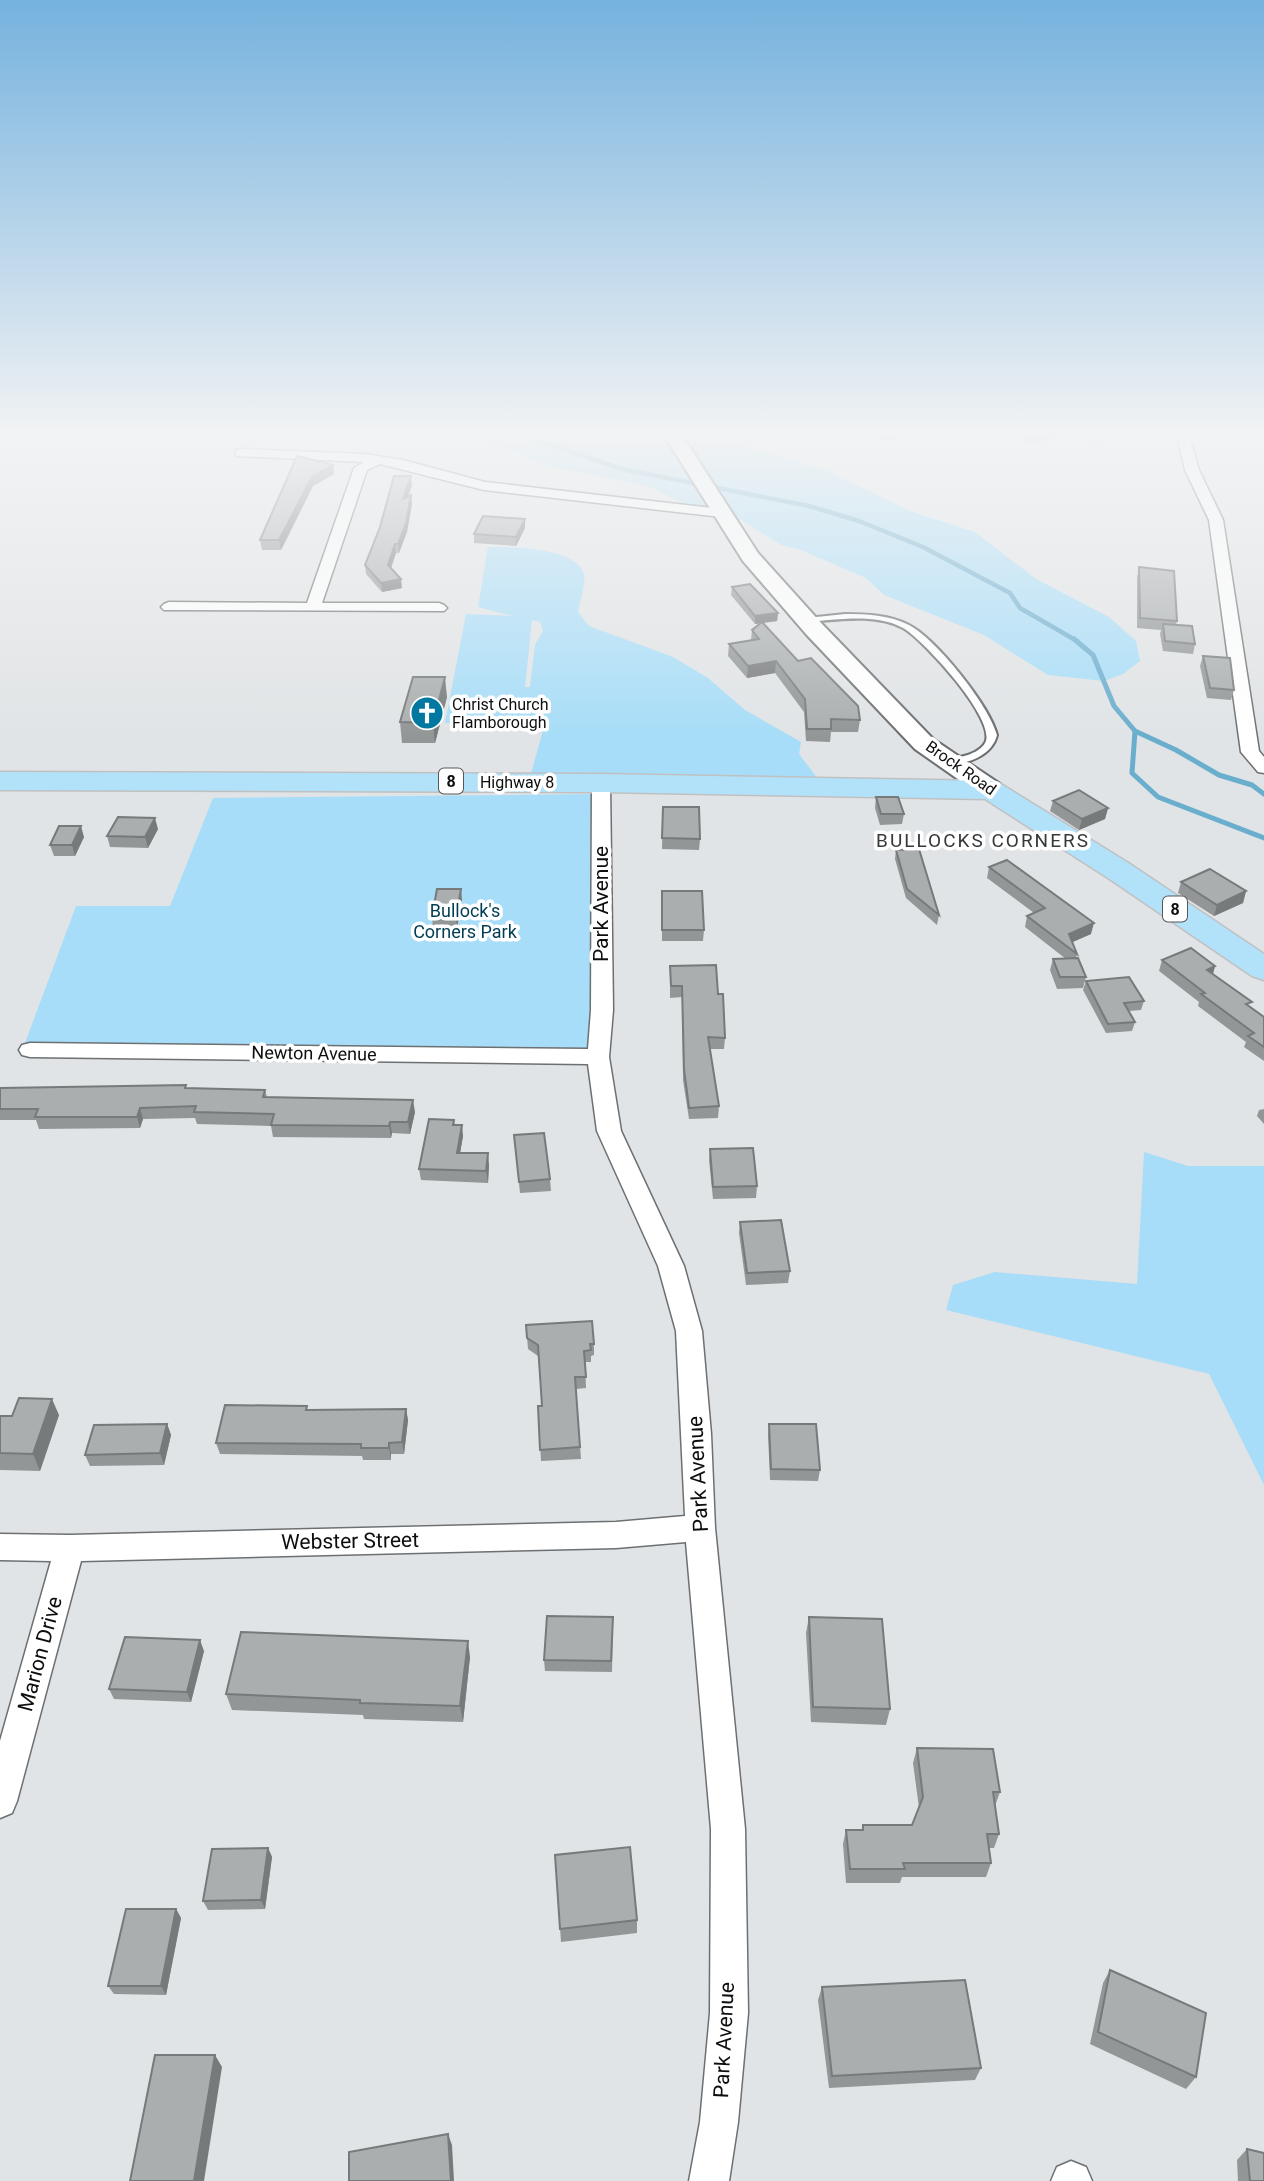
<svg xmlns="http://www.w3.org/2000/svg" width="1264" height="2181" viewBox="0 0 1264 2181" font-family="Roboto,sans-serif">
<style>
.green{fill:#a7ddf8;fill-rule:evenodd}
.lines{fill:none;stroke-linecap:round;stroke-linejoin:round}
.stream-far1{stroke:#6aaece;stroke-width:4.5}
.stream{stroke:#6aaece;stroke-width:5}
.service-casing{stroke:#6d7072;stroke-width:4}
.minor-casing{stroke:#6d7072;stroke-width:3}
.secondary-casing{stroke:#6d7072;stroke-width:4}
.primary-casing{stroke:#c0c0c0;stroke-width:3}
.service{fill:#fff;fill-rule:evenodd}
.minor{fill:#fff;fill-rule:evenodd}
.secondary{fill:#fff;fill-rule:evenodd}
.primary{fill:#b2e2fa;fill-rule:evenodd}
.wall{fill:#929696}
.shaded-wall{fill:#777a7a}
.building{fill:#aaaeaf;stroke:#777a7a;stroke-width:2}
.labels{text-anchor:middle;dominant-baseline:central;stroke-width:7;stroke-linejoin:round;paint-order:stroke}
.far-poi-label{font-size:16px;fill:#0d0e0e;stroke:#fff;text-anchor:start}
.far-street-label{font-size:16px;fill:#0d0e0e;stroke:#fff}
.shield{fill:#fff;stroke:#565656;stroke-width:2}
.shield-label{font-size:16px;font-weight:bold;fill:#0d0e0e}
.park-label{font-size:18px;fill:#003d53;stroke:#fff}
.street-label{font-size:18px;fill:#0d0e0e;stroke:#fff}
.neighbourhood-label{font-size:19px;letter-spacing:2px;fill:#36393a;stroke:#fff}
.near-street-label{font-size:21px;fill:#0d0e0e;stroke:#fff}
</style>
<rect width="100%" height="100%" fill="#e1e4e6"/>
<g class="green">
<polygon points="469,432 696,432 825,470 910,511 975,532 1036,579 1109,617 1136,641 1140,661 1123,674 1104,681 1048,675 984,635 884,595 866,578 801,550 781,545 738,518 717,509 690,506 647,486 549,466"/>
<polygon points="1062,432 1145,432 1094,444"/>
<path d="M488 547C511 547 576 547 584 574 586 584 580 602 578 612L589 626 673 657 708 678 745 710 801 742 799 754 818 779 530 777 544 727 445 723 466 614 513 616 478 607ZM532 620 540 622 543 631 535 645 530 687H525Z"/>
<polygon points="595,794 589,1050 25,1043 76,906 170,906 213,798"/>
<polygon points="1144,1152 1188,1166 1264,1166 1264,1485 1209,1374 946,1310 953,1285 995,1272 1137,1284"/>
</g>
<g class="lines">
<polyline class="stream-far1" points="512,432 622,469 809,506 859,521 923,547 1010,593 1020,608 1077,641"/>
<g class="stream">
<polyline points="1074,639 1093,655 1114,706 1135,731 1176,750 1219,775 1252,785 1264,794"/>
<polyline points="1135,731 1132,773 1158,797 1264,838"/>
</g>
<defs>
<path id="service" d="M845 614C866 614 890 615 909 625 936 639 989 705 997 735 992 756 966 765 947 764V760C959 757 978 755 985 743 998 721 923 639 903 628 875 613 837 620 807 622L803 620 807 618Z"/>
<g id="minor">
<polygon points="1180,432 1192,432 1190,439 1199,470 1223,520 1259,751 1264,757 1264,773 1258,772 1241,752 1209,520 1185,470 1178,439"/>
<polygon points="241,449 365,454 403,460 485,482 721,509 728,513 721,517 484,490 380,464 367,470 322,603 439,603 444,605 447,608 444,611 164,610 161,607 164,604 169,602 307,603 354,468 364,462 236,456 236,450"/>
<polygon points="601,778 610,783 613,1010 609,1057 621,1131 684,1266 702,1331 711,1434 715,1528 745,1829 748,2013 738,2122 729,2181 689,2181 700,2122 710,2013 711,1829 686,1542 616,1548 81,1561 17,1801 12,1813 0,1818 0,1741 51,1561 0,1560 0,1534 70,1535 616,1522 685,1516 676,1331 658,1266 597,1131 588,1064 30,1057 22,1055 19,1050 22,1045 30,1043 588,1049 591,1010 592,783"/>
<polygon points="1071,2161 1086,2167 1092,2181 1051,2181 1057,2167"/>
</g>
<polygon id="secondary" points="662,432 680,432 758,553 822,624 933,739 1000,784 1004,790 1000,796 991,798 982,796 915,749 806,634 743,561"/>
<polygon id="primary" points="0,772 601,774 991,781 1001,784 1130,864 1264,954 1264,980 1252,976 1108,878 985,799 601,792 0,790"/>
</defs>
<use href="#service" class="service-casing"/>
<use href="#minor" class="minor-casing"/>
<use href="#secondary" class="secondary-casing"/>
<use href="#primary" class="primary-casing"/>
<use href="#service" class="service"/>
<use href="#minor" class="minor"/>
<use href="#secondary" class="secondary"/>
<use href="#primary" class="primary"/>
</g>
<g class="wall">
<polygon points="877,432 898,432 897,440 878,440"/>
<polygon points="1021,432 1061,432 1060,437 1032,444 1023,440"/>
<polygon points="333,465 334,474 313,486 281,550 262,550 260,540"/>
<polygon points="412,485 408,497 411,495 412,504 407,532 399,553 396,553 391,568 402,588 382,592 366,574 365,565"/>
<polygon points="525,528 516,546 474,543 474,534"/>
<polygon points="1139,567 1177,621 1176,625 1195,644 1193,654 1163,651 1160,634 1161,630 1137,628 1137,577"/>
<polygon points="732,587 778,613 777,621 762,623 798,661 860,720 858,732 831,732 830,742 806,741 804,712 775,673 747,678 728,656 729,644 751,640 752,630 760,623 755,624 731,595"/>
<polygon points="1203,656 1234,690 1231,700 1207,698 1200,666"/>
<polygon points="447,697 435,743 402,743 400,722"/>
<polygon points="876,797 904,814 902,824 880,825 875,808"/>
<polygon points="1053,801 1108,808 1105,819 1079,830 1050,811"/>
<polygon points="663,807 700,839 699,850 662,849"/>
<polygon points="158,829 148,848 110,847 107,836"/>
<polygon points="84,837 75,856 54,856 50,845"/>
<polygon points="896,850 939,915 937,925 906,898 895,859"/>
<polygon points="989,867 1091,934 1072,942 1077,954 1076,959 1086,977 1083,988 1057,989 1050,970 1053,959 1066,959 1025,927 1027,916 1034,913 987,878"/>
<polygon points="1181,882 1246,891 1243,903 1214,916 1178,893"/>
<polygon points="662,891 704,930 703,941 662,941"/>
<polygon points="462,900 457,928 433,928 432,916"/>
<polygon points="1162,960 1215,966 1213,974 1250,1007 1264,1017 1264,1061 1244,1047 1246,1042 1198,1006 1199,1002 1159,971"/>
<polygon points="670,966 718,994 725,1038 724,1049 709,1049 719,1106 718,1118 689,1119 683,1080 682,997 670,998"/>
<polygon points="1086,981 1144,1001 1141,1010 1129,1011 1135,1022 1132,1031 1106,1033 1083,990"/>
<polygon points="0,1088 187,1088 265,1090 267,1097 415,1112 410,1134 392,1133 391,1138 273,1137 271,1126 197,1124 195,1118 143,1119 140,1128 39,1129 36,1120 0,1120"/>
<polygon points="1264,1109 1264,1124 1257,1116 1259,1110"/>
<polygon points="454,1120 455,1125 463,1136 460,1153 489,1165 488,1183 421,1180 419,1169"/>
<polygon points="514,1135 550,1179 551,1191 520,1193"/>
<polygon points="710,1149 757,1186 756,1198 713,1199 709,1160"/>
<polygon points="740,1222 790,1271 788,1283 746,1285 739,1233"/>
<polygon points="526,1325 594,1344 594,1355 591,1356 591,1362 585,1362 586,1388 576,1389 581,1459 541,1461 538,1406 542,1406 538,1356 528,1349"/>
<polygon points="307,1406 307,1410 406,1409 408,1420 404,1454 391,1454 391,1460 363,1460 362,1456 220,1454 216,1443"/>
<polygon points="59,1415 40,1471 0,1470 0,1416"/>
<polygon points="167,1424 171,1435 164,1465 90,1466 85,1455"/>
<polygon points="769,1424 820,1470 818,1481 770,1480 768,1435"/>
<polygon points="809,1617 890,1709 886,1725 811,1722 806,1633"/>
<polygon points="613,1628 612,1672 545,1671 544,1660"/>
<polygon points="204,1651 191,1702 114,1699 109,1689"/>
<polygon points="470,1657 463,1722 364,1719 363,1715 232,1710 226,1694"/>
<polygon points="917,1748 1000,1792 995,1806 999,1834 994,1848 989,1848 991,1863 986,1877 902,1877 900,1883 846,1883 843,1844 846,1830 862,1830 863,1825 912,1825 919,1808 913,1763"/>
<polygon points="268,1848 272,1857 265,1909 208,1910 203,1901"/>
<polygon points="555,1855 637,1920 637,1933 561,1942"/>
<polygon points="176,1909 181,1918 166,1995 114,1994 108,1986"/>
<polygon points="1110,1970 1196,2077 1186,2089 1090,2044 1103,1983"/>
<polygon points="822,1987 981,2068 975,2080 829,2088 818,2000"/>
<polygon points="1247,2149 1264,2181 1238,2181 1237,2160"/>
</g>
<g class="shaded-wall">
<polygon points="1048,432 1061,432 1060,437 1032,444 1034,436"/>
<polygon points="333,465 334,474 313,486 281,550 279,540 312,477"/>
<polygon points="411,476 412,485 404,508 403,499"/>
<polygon points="411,495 412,504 407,532 399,553 398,544"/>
<polygon points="525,519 525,528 516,546 516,537"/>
<polygon points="395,544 396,553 389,574 388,565"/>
<polygon points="401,579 402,588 382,592 381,583"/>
<polygon points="778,613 777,621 755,624 755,616"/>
<polygon points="776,661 775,673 747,678 748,666"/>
<polygon points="445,677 447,697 435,743 433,723"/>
<polygon points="1108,808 1105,819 1079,830 1082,819"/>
<polygon points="155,818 158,829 148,848 145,837"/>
<polygon points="81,826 84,837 75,856 72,845"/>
<polygon points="461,889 462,900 457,928 456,917"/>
<polygon points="1246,891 1243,903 1214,916 1217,905"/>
<polygon points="1094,923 1091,934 1066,945 1069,934"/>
<polygon points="1215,966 1212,977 1207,970"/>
<polygon points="413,1100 415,1112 410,1134 408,1122"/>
<polygon points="140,1108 143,1119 140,1128 137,1117"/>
<polygon points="390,1122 392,1133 391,1138 389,1126"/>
<polygon points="462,1125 463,1136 458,1165 457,1153"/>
<polygon points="488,1153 489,1165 488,1183 486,1171"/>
<polygon points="52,1399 59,1415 40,1471 33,1454"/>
<polygon points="406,1409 408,1420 404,1454 402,1442"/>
<polygon points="167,1424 171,1435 164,1465 160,1453"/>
<polygon points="389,1443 391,1454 391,1460 389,1448"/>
<polygon points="200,1640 204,1651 191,1702 187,1692"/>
<polygon points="468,1641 470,1657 463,1722 460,1706"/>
<polygon points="268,1848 272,1857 265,1909 261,1900"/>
<polygon points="176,1909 181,1918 166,1995 161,1986"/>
<polygon points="215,2055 222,2067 204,2181 194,2181"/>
<polygon points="448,2134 452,2145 454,2181 451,2181"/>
</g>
<g class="building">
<rect x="879" y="432" width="19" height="1"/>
<polygon points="1026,432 1048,432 1034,436"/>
<polygon points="297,456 333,465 312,477 279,540 260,540"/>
<polygon points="394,476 411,476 403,499 411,495 406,523 398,544 395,544 388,565 401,579 381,583 365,565 380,527"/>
<polygon points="483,516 525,519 516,537 474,534"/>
<polygon points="1139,567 1174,571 1177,621 1140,618"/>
<polygon points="750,584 778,613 755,616 732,587"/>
<polygon points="762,622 798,661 811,658 858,706 860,720 831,719 831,729 807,729 805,699 776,661 748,666 729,644 759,639 752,630"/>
<polygon points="1163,624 1192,626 1195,644 1165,641"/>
<polygon points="1203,656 1230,658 1234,690 1210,688"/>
<polygon points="413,677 445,677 433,723 400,722"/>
<polygon points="1079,790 1108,808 1082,819 1053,801"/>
<polygon points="876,797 898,797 904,814 881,814"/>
<polygon points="663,807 699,807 700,839 662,838"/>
<polygon points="118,817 155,818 145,837 107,836"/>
<polygon points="59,826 81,826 72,845 50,845"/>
<polygon points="919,849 939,915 907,889 896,850"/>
<polygon points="1007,860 1094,923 1069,934 1077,954 1027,916 1045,908 989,867"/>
<polygon points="1210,869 1246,891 1217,905 1181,882"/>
<polygon points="437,889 461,889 456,917 432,916"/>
<polygon points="662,891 702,891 704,930 662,930"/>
<polygon points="1191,948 1215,966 1207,970 1252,1002 1246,1004 1264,1017 1264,1047 1248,1036 1254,1033 1201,994 1205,993 1162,960"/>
<polygon points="1078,958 1086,977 1060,977 1053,959"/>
<polygon points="716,965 718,994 723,994 725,1038 708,1037 719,1106 689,1108 684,1069 682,986 671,986 670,966"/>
<polygon points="1129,977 1144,1001 1124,1003 1135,1022 1108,1024 1086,981"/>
<polygon points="186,1085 185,1088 265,1090 263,1097 413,1100 408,1122 390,1122 389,1126 271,1125 274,1114 194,1112 196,1106 140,1108 137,1117 35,1117 38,1109 0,1109 0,1088"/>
<polygon points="429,1119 454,1120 453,1125 462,1125 457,1153 488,1153 486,1171 419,1169"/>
<polygon points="544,1133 550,1179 519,1182 514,1135"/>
<polygon points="753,1148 757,1186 713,1187 710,1149"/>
<polygon points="781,1220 790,1271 747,1273 740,1222"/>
<polygon points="592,1321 594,1344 590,1344 591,1350 584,1351 586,1377 575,1377 580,1447 540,1450 538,1406 542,1406 538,1345 527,1338 526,1325"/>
<polygon points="19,1398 52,1399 33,1454 0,1453 0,1416 12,1416"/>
<polygon points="225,1405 307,1406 306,1410 406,1409 402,1442 389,1443 389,1448 361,1448 361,1444 216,1443"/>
<polygon points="167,1424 160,1453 85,1455 94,1425"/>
<polygon points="769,1424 816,1424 820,1470 771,1469"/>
<polygon points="547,1616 613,1617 611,1661 544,1660"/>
<polygon points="809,1617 882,1619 890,1709 813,1707"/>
<polygon points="241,1632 468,1641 460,1706 360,1703 360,1700 226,1694"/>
<polygon points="125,1637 200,1640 187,1692 109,1689"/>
<polygon points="917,1748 993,1749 1000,1792 993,1792 999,1834 987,1834 991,1863 903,1863 905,1869 850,1869 846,1830 863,1830 863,1825 912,1825 923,1797"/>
<polygon points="630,1847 637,1920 560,1929 555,1855"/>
<polygon points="268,1848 261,1900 203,1901 212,1849"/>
<polygon points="126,1909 176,1909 161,1986 108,1986"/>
<polygon points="1110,1970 1206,2013 1196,2077 1098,2032"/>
<polygon points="965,1980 981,2068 832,2076 822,1987"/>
<polygon points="155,2055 215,2055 194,2181 130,2181"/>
<polygon points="448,2134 451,2181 349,2181 349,2152"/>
<polygon points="1247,2149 1264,2153 1264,2181 1250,2181"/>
</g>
<linearGradient id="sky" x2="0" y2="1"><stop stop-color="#75b2de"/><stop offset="0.59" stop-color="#f2f3f4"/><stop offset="1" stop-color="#f2f3f4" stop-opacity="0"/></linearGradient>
<rect width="1264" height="737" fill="url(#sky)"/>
<defs>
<symbol id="church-disc" viewBox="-11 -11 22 22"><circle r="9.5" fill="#0078a0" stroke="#fff"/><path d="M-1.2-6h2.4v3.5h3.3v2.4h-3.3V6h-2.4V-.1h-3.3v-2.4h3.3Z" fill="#fff"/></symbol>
</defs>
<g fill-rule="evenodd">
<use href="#church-disc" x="408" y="694" width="38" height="38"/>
</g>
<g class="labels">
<g class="far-poi-label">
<text x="452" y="704">Christ Church<tspan x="452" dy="18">Flamborough</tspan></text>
</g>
<g class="far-street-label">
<text transform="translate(961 768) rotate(35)">Brock Road</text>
<text x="517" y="782">Highway 8</text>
</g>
<g class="shield">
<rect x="439" y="768.5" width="24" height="25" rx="5"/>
<rect x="1163" y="896.5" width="24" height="25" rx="5"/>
</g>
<g class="shield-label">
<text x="451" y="781">8</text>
<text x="1175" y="909">8</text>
</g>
<g class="park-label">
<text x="465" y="910">Bullock's<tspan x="465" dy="21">Corners Park</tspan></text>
</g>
<g class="street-label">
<text transform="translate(314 1053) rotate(1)">Newton Avenue</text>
</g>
<g class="neighbourhood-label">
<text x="983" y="840">BULLOCKS CORNERS</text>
</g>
<g class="near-street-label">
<text transform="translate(601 904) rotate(-90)">Park Avenue</text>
<text transform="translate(698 1474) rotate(-93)">Park Avenue</text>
<text transform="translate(350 1541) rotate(-1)">Webster Street</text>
<text transform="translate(40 1654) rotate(-75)">Marion Drive</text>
<text transform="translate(724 2040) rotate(-87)">Park Avenue</text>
</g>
</g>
</svg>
